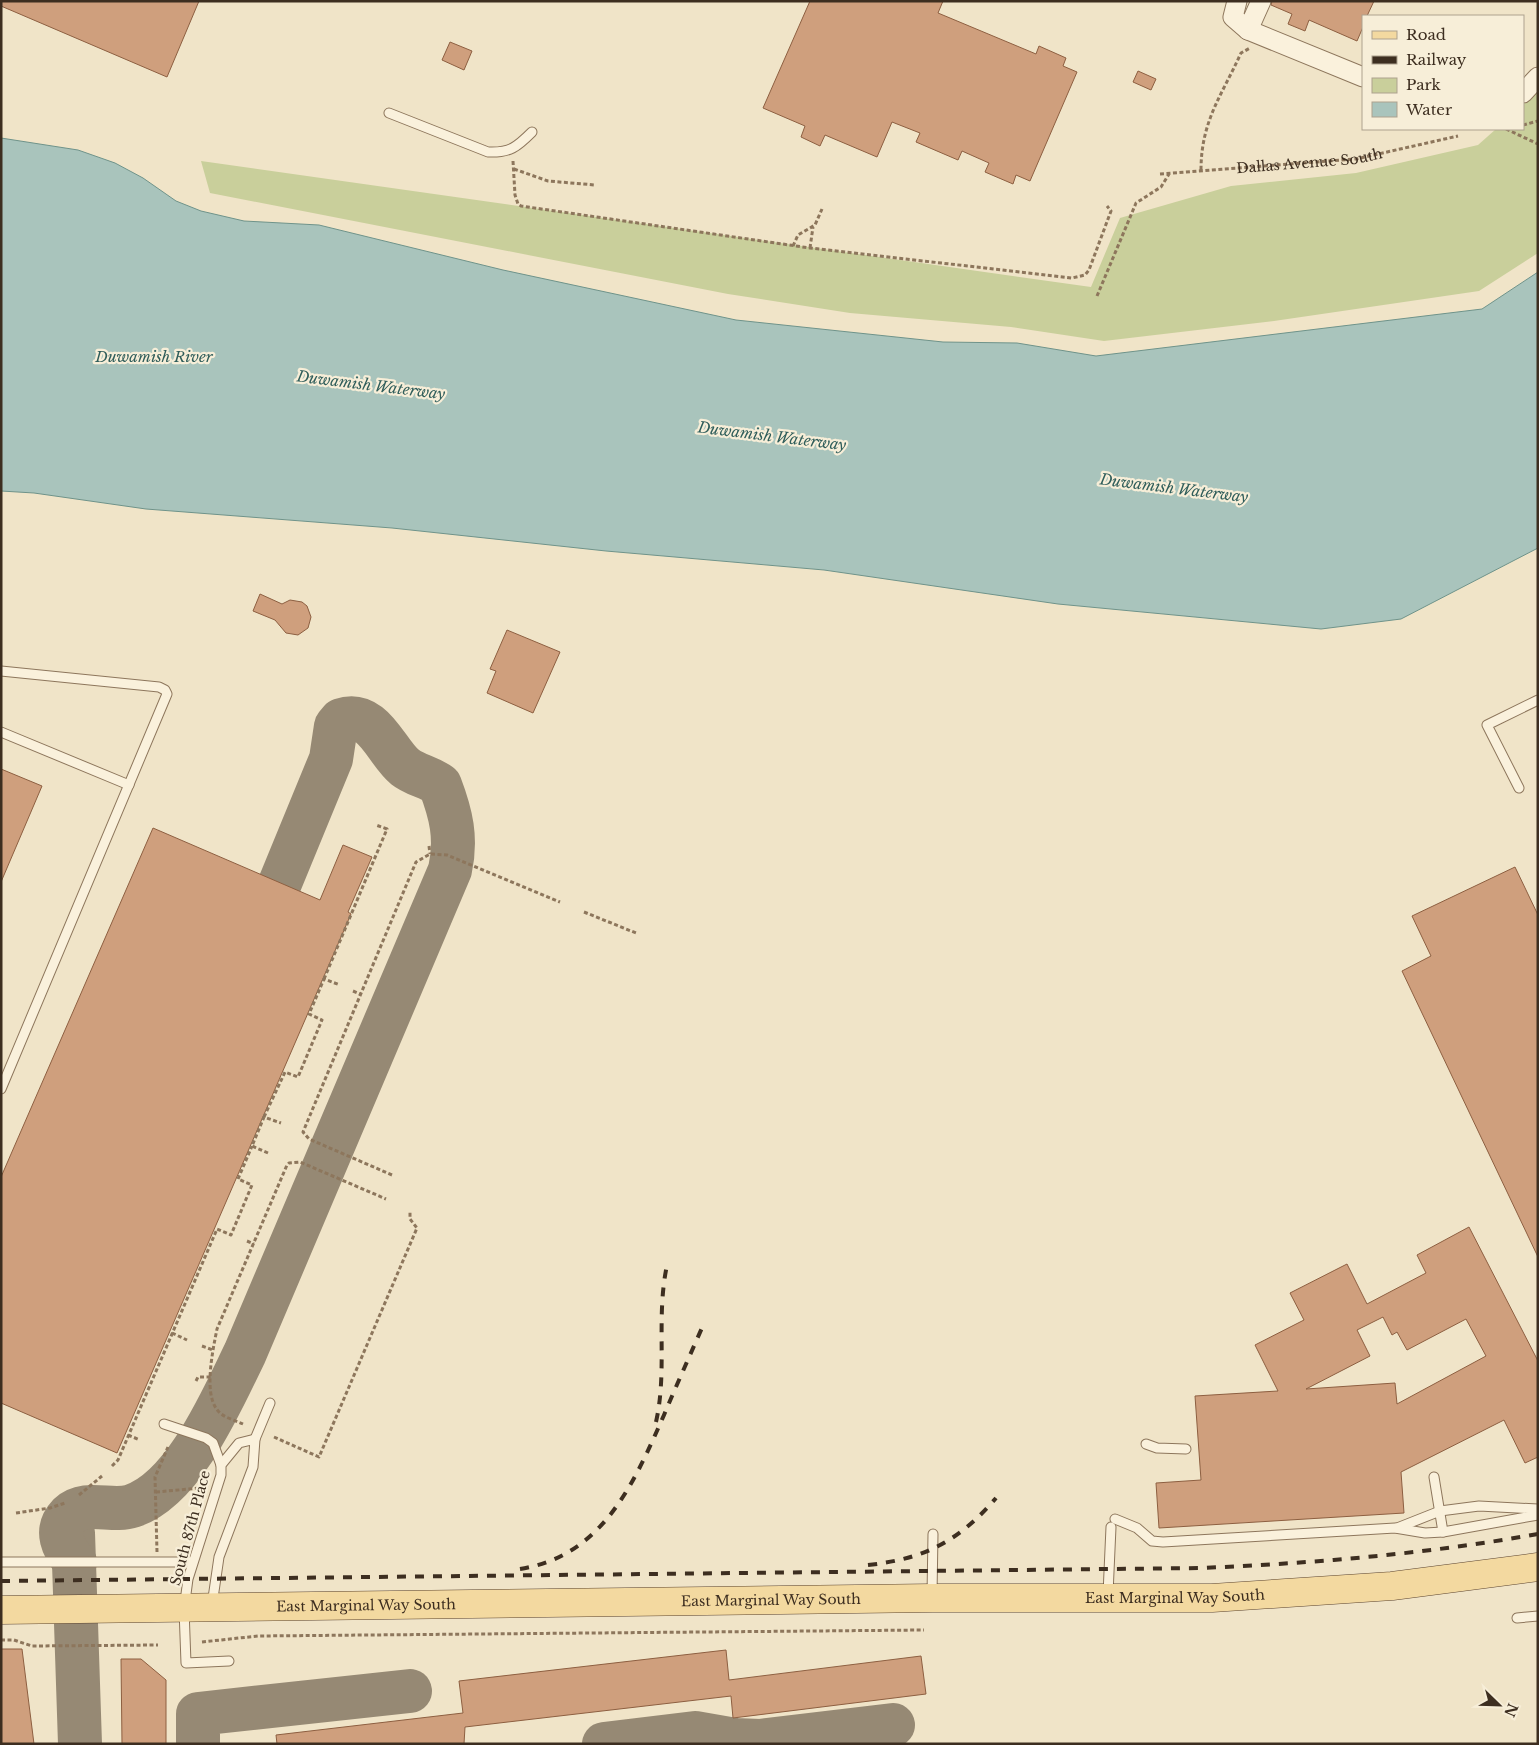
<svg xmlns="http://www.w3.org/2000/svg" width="1539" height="1745" viewBox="0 0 1539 1745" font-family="'Libre Baskerville',serif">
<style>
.green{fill:#c9cf9b}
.water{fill:#a9c4bc;stroke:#6f938a}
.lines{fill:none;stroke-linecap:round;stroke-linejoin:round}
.taxiway{stroke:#968974;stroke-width:44}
.building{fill:#cf9f7d;stroke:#8d5f41;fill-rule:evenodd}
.service-casing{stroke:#8d765c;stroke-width:11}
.minor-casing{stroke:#8d765c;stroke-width:21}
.primary-casing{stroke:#5b4430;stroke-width:29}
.path{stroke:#8d765c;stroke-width:3;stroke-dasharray:4 2.5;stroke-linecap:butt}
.service{stroke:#faf1dc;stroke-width:9}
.minor{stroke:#faf1dc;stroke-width:19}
.primary{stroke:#f3d9a0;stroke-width:28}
.rail{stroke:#3d2e20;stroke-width:4;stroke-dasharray:9 9;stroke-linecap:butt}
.labels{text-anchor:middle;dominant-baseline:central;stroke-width:4.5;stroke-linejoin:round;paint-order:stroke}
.street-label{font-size:14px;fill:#3d2e20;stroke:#f7eed8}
.water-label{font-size:15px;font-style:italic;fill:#2f5d5a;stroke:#f7eed8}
</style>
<rect width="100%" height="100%" fill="#f0e4c8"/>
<polygon class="green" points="1538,90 1538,253 1479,291 1274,321 1104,341 1011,327 850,313 728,294 210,193 201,161 1091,287 1120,218 1231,186 1356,173 1478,145 1496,129 1523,129 1523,104"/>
<polygon class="water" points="1,138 78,150 115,163 143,178 176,201 201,211 244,221 319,225 503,270 736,320 943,342 1017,343 1096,356 1482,309 1538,272 1538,548 1401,619 1321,629 1058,604 824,570 606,551 392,528 146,509 34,493 1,491"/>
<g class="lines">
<g class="taxiway">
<polyline points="73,1533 80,1744"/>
<path d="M75 1562C63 1548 54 1531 69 1515 86 1499 112 1513 132 1506 184 1489 222 1400 245 1353L450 870C457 838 451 814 440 785 429 777 415 775 405 767 386 752 374 709 341 720L336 726 331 759 280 883"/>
<polyline points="198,1744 198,1714 410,1691"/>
<polyline points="604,1744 695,1733 735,1740 760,1741 893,1725"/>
</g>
</g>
<g class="building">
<polygon points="1,1 199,1 167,77 1,6"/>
<polygon points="810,1 943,1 938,13 1036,54 1039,46 1066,58 1063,66 1077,72 1030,181 1016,175 1013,184 985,172 989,163 962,151 958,160 916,142 920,133 892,122 877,157 825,135 820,146 801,137 805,126 763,108"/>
<polygon points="1272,1 1374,1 1367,16 1363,16 1363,27 1357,41 1309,20 1305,31 1288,24 1292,14 1271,5"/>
<polygon points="450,42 472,51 464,70 442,60"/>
<polygon points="1138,71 1156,79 1151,90 1133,82"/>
<polygon points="260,594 282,604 290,600 302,602 307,606 311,617 308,628 298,635 286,633 275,620 253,611"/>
<polygon points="507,630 560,652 533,713 487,693 496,671 490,669"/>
<polygon points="1,769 42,786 1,882"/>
<polygon points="153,828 320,900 343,845 372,857 348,912 351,914 117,1453 1,1403 1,1177"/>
<polygon points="1515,867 1538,915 1538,1257 1402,971 1431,956 1412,916"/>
<path d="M1469 1227 1538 1361V1457L1525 1463 1504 1420 1401 1472 1404 1513 1159 1528 1156 1483 1201 1480 1195 1396 1278 1391 1255 1345 1304 1320 1290 1293 1347 1264 1367 1304 1426 1273 1417 1255ZM1383 1317 1392 1335 1397 1332 1407 1350 1466 1319 1486 1356 1397 1404 1395 1383 1306 1389 1370 1356 1357 1330Z"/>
<polygon points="1,1649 22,1649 34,1744 1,1744"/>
<polygon points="726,1650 729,1680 921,1656 926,1694 733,1718 731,1696 465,1727 464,1744 277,1744 276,1735 463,1713 459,1681"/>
<polygon points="121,1659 141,1659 166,1680 166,1744 122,1744"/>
</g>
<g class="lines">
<defs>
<g id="service">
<path d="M389 113 488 152C510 153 517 147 532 132"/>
<polyline points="1,671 159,687 165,690 167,694 1,1089"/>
<polyline points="1,732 129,785"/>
<polyline points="1519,788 1487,725 1538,700"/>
<polyline points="164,1424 206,1438 213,1443 221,1465"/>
<polyline points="255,1439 270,1403"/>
<polyline points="1146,1444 1157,1448 1186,1449"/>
<polyline points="1434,1477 1443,1532"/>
<polyline points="1115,1519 1137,1528 1152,1541 1163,1542 1395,1528 1425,1533 1443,1532 1538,1515"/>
<polyline points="1397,1528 1440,1511 1479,1506 1538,1509"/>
<polyline points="1,1562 192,1562"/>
<polyline points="1108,1594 1111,1527"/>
<polyline points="932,1595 933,1534"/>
<polyline points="212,1605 219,1557 253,1467 255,1439 239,1443 221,1465 221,1475 188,1579 184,1609 186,1663 229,1661"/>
<polyline points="1517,1618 1538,1616"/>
</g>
<g id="minor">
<polyline points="1237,1 1233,17 1248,30 1363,77"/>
<polyline points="1248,30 1261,1"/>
<polyline points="1523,93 1538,77"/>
</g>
<g id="primary">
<path id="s2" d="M1 1610 932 1598H1212L1392 1586 1538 1567"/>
</g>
</defs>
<use href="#service" class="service-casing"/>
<use href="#minor" class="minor-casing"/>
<use href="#primary" class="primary-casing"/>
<g class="path">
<polyline points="1523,125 1538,121"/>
<polyline points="1506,129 1538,144"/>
<polyline points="513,161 515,195 518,204 521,206 810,248 1072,278 1085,275 1089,270 1111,211 1107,206"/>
<polyline points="514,169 548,181 595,185"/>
<path d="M1201 170C1201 121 1222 95 1241 53L1250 48"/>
<path id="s1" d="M1160 174 1356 159 1458 136"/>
<polyline points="793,246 798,235 815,225 822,209"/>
<polyline points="810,248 813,227"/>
<polyline points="1097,296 1136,203 1161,187 1169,174"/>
<polyline points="429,846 430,854"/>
<polyline points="584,912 636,933"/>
<polyline points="324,979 387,829 376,825"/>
<polyline points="353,991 360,994"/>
<polyline points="264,1117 285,1072 298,1077 322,1020 309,1014 324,979 340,985"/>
<polyline points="268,1153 252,1146 264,1117 281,1123"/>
<polyline points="392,1175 309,1139 303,1132 416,862 430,854 447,855 560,902"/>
<polyline points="247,1241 254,1244"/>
<polyline points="172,1333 187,1340"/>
<polyline points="202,1346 213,1350"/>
<polyline points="196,1381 198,1377 211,1377"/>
<path d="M243 1424C234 1420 221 1417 216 1408 204 1391 213 1349 217 1329L287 1165 289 1163 300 1162 386 1199"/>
<polyline points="128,1435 140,1440"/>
<polyline points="274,1437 319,1457 417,1228 410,1219 410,1211"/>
<polyline points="112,1466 118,1460 217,1229 231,1235 252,1185 238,1179 252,1146"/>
<polyline points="156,1492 200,1488 204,1489"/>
<polyline points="79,1495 102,1476"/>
<polyline points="16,1513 50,1508 65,1503"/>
<polyline points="157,1552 155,1477 168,1447"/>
<polyline points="1,1640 14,1640 32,1646 158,1645"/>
<polyline points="202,1642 258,1636 924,1630"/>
</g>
<use href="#service" class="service"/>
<use href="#minor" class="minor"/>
<use href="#primary" class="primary"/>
<g class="rail">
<path d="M656 1422C668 1369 655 1314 668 1261"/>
<path d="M868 1565C925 1559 959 1541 996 1498"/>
<path d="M520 1569C603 1556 634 1483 664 1415 677 1384 691 1353 705 1321"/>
<path d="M1 1581 1202 1568C1315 1563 1426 1554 1538 1534"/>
</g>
</g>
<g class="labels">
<g class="street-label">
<text stroke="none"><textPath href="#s1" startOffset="150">Dallas Avenue South</textPath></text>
<text transform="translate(190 1528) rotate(-75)">South 87th Place</text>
<text stroke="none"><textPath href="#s2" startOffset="1174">East Marginal Way South</textPath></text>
<text stroke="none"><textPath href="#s2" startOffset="770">East Marginal Way South</textPath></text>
<text stroke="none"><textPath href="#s2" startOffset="365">East Marginal Way South</textPath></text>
</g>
<g class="water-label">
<text x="154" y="356">Duwamish River</text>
<text transform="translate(371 385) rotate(7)">Duwamish Waterway</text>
<text transform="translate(772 436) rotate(7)">Duwamish Waterway</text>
<text transform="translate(1174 488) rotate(7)">Duwamish Waterway</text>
</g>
</g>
<rect width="1539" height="1745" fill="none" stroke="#3d2e20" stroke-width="5"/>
<rect x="1362" y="15" width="162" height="115" fill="#f7eed8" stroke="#ada18e"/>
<rect x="1372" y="31" width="25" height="8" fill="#f3d9a0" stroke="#ada18e"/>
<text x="1406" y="40" font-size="15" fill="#3d2e20">Road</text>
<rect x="1372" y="56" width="25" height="8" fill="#3d2e20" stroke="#ada18e"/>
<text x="1406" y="65" font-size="15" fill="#3d2e20">Railway</text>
<rect x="1372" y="78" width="25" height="15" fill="#c9cf9b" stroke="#ada18e"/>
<text x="1406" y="90" font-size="15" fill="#3d2e20">Park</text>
<rect x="1372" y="102" width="25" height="15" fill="#a9c4bc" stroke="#ada18e"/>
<text x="1406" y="115" font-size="15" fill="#3d2e20">Water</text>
<g transform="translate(1499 1705) rotate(113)" stroke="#f7eed8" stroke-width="4" paint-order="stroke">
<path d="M0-4L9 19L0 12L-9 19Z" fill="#3d2e20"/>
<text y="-8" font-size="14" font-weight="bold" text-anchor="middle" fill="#3d2e20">N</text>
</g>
</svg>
